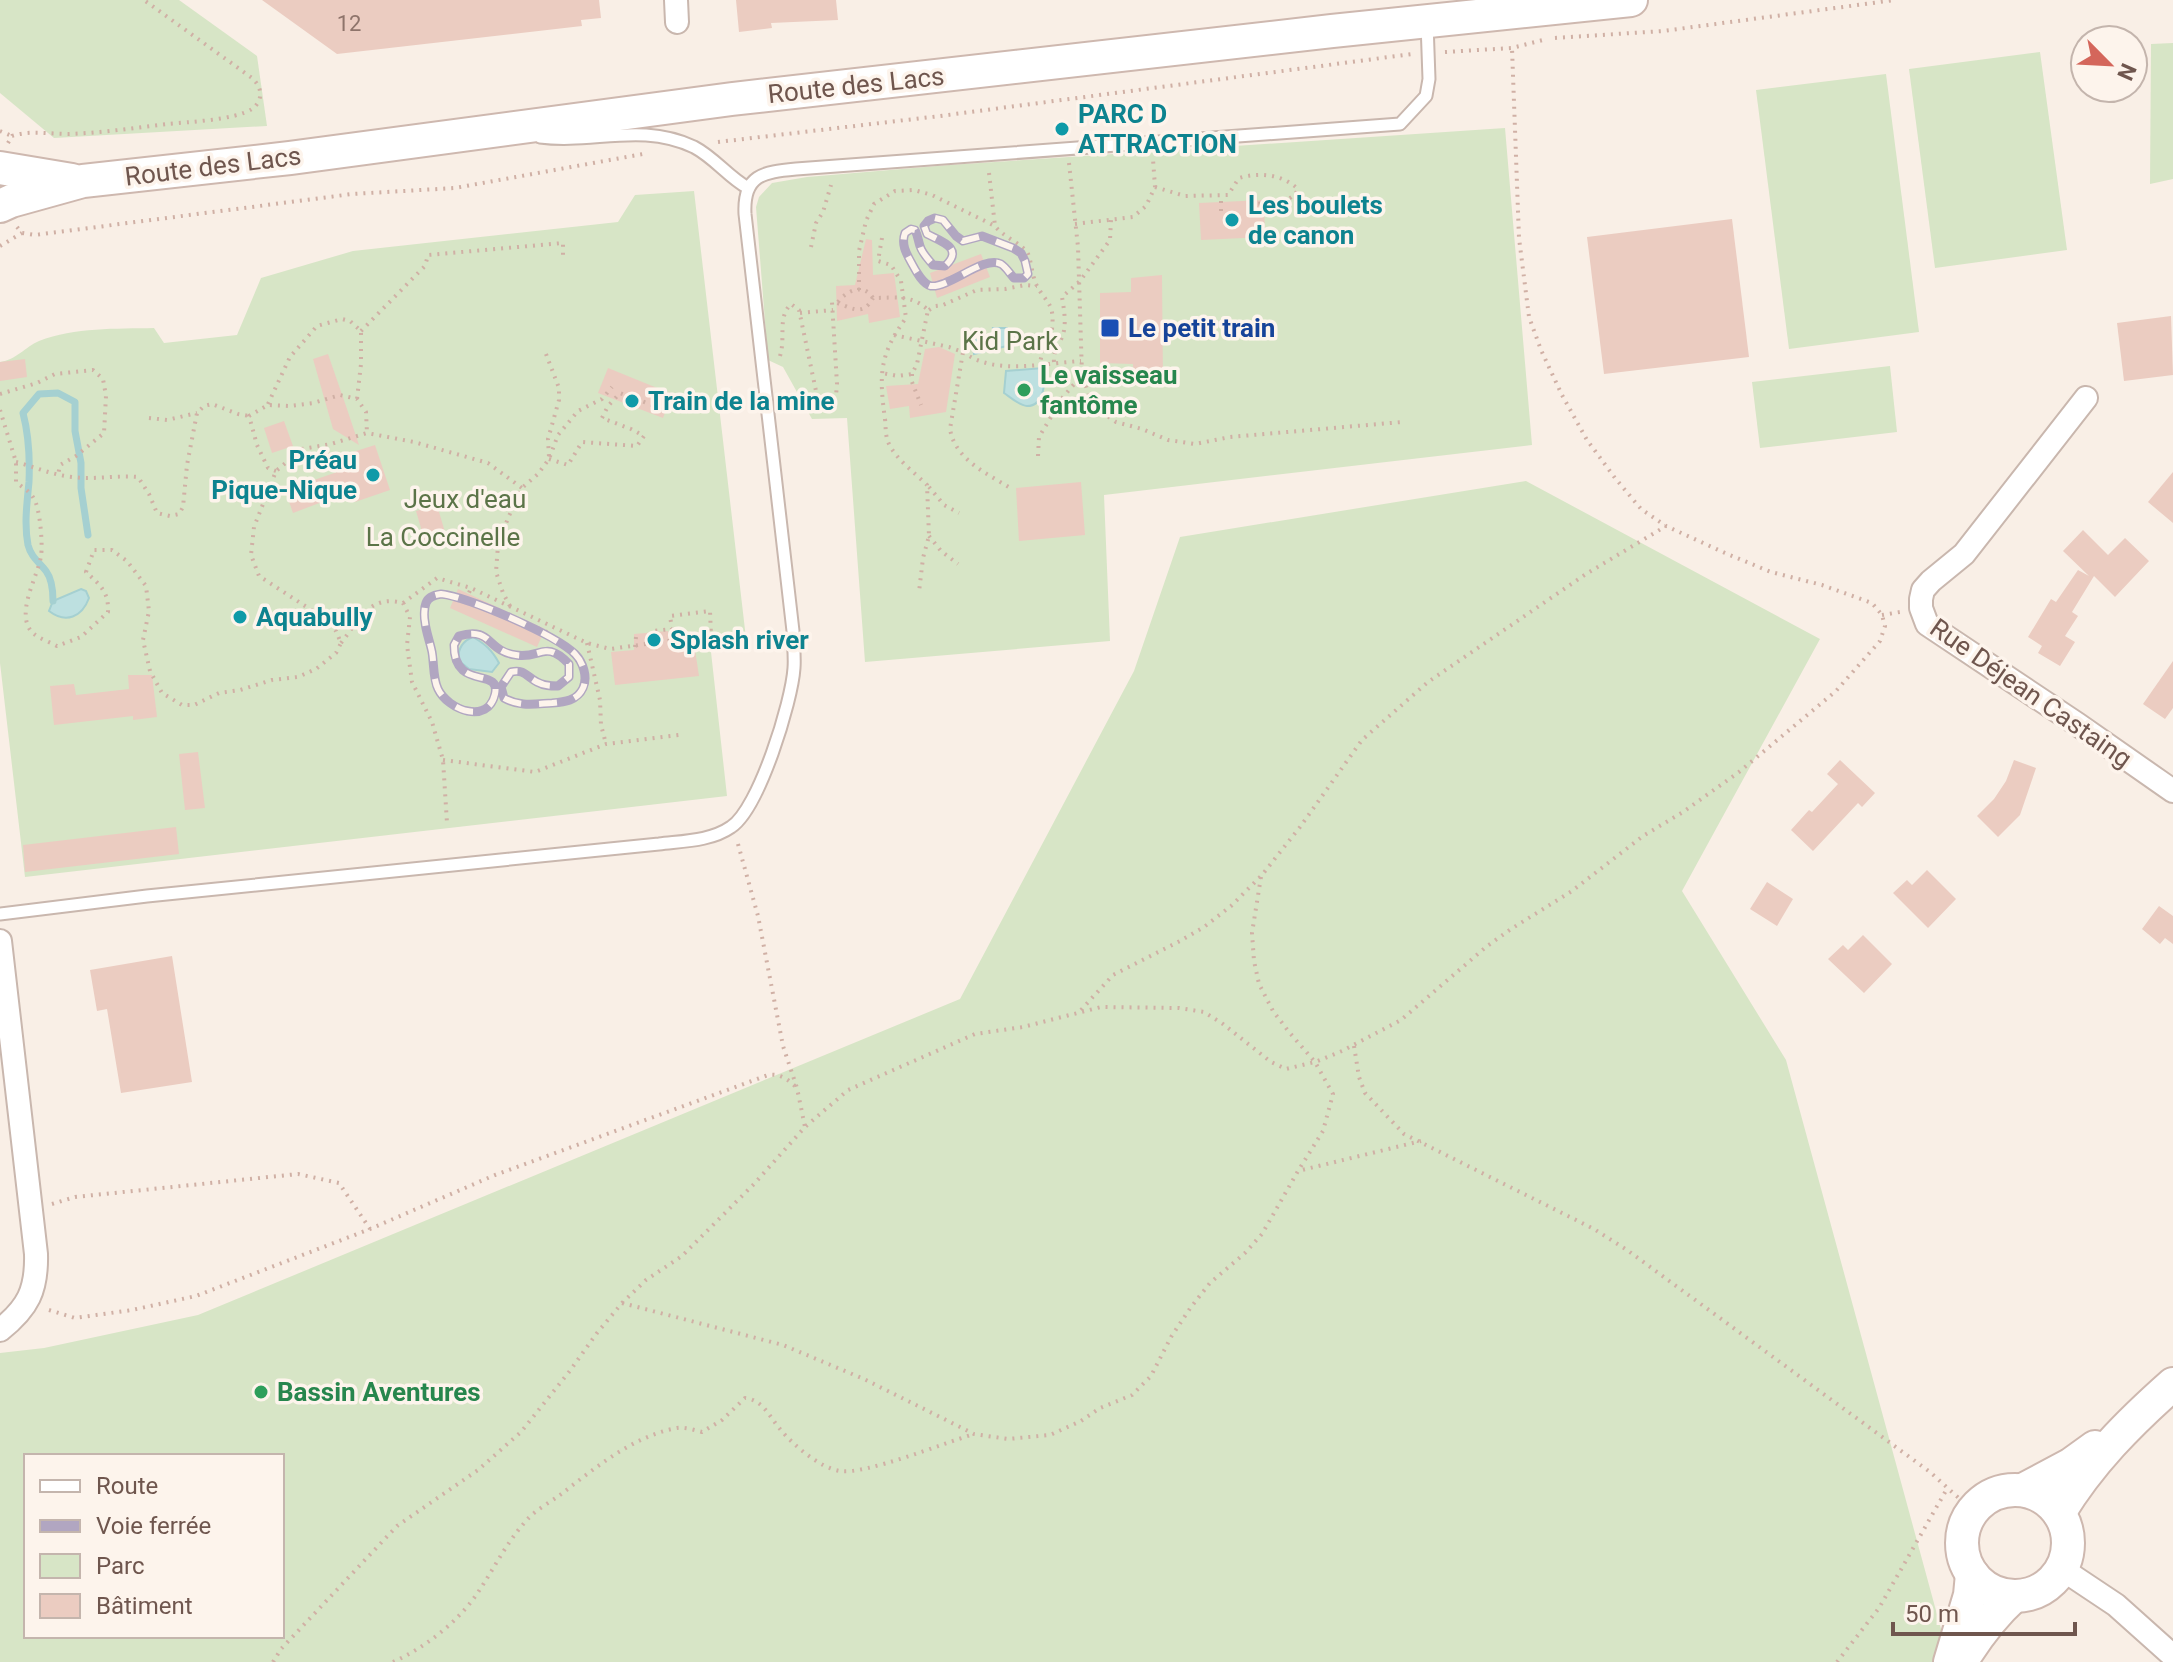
<svg xmlns="http://www.w3.org/2000/svg" width="2173" height="1662" viewBox="0 0 2173 1662" font-family="Roboto,sans-serif">
<style>
.green{fill:#d7e5c6;fill-rule:evenodd}
.water{fill:#bde0e0;stroke:#a5d0d1;stroke-width:2}
.lines{fill:none;stroke-linecap:round;stroke-linejoin:round}
.stream{stroke:#a5d0d1;stroke-width:7}
.building{fill:#ebccc1}
.service-casing{stroke:#c9b7ae;stroke-width:15}
.minor-casing{stroke:#c9b7ae;stroke-width:26}
.secondary-casing{stroke:#ceb8af;stroke-width:36}
.path{stroke:#d0b0a5;stroke-width:4;stroke-dasharray:2 6;stroke-linecap:butt}
.service{stroke:#fff;stroke-width:11}
.minor{stroke:#fff;stroke-width:22}
.secondary{stroke:#fff;stroke-width:32}
.rail-casing{stroke:#b1a6c1;stroke-width:9}
.rail{stroke:#fdf4ec;stroke-width:6;stroke-dasharray:18;stroke-linecap:butt}
.culture-dot{fill:#0f9aa8;stroke:#fdf4ec;stroke-width:3}
.transit-dot{fill:#1a4fb4;stroke:#fdf4ec;stroke-width:3}
.leisure-dot{fill:#2e9e5b;stroke:#fdf4ec;stroke-width:3}
.labels{text-anchor:middle;dominant-baseline:central;stroke-width:7;stroke-linejoin:round;paint-order:stroke}
.number-label{font-size:22px;fill:#8e746b}
.street-label{font-size:26px;fill:#6f564e;stroke:#fdf4ec}
.culture-label{font-size:26px;font-weight:bold;fill:#0d838f;stroke:#fdf4ec;text-anchor:start}
.transit-label{font-size:26px;font-weight:bold;fill:#164399;stroke:#fdf4ec;text-anchor:start}
.park-label{font-size:26px;fill:#5b7448;stroke:#fdf4ec}
.leisure-label{font-size:26px;font-weight:bold;fill:#27864d;stroke:#fdf4ec;text-anchor:start}
</style>
<rect width="100%" height="100%" fill="#f9efe6"/>
<g class="green">
<polygon points="0,0 179,0 257,56 267,126 54,138 0,93"/>
<polygon points="2173,43 2173,179 2150,184 2151,44"/>
<polygon points="2040,52 2067,250 1935,268 1909,69"/>
<polygon points="1886,74 1919,332 1789,349 1756,90"/>
<polygon points="1505,128 1532,445 1104,495 1110,641 865,662 847,418 812,419 783,367 768,360 756,207 759,197 772,183 807,177 949,165"/>
<path d="M694 191 747 647 711 652 727 796 25 877 0 663V362C16 360 25 347 39 341 75 327 116 329 154 328L164 343 237 335 261 278 353 251 618 222 635 195Z"/>
<polygon points="1890,366 1897,432 1760,448 1752,382"/>
<path d="M1526 481 1820 639 1682 891 1786 1060 1950 1662H0V1353L44 1348 198 1315 960 999 1134 671 1180 537ZM26 1456H282V1636H26Z"/>
</g>
<g class="water">
<polygon points="993,328 1007,328 1011,345 974,354 972,341 995,336"/>
<path d="M1043 368C1046 379 1045 406 1027 406 1020 406 1010 397 1004 393L1006 371Z"/>
<path d="M81 589 86 591 89 598C82 617 66 624 49 611L53 601Z"/>
<path d="M473 637C485 644 492 650 499 663L492 672 469 669 458 660C458 649 462 641 473 637Z"/>
</g>
<g class="lines">
<path class="stream" d="M53 601C53 590 52 579 46 571 39 562 31 557 28 545 24 524 27 503 29 482 30 458 29 436 23 413L39 394 58 393 75 402V431L81 463V488L88 535"/>
</g>
<g class="building">
<polygon points="262,0 599,0 601,18 581,20 582,26 337,54"/>
<polygon points="736,0 836,0 838,20 771,23 772,28 739,32"/>
<polygon points="1264,200 1265,237 1201,240 1199,203"/>
<polygon points="1732,219 1749,357 1604,374 1587,237"/>
<polygon points="866,239 872,240 873,275 894,273 900,317 869,323 868,314 837,321 836,286 855,285"/>
<polygon points="981,254 990,277 937,298 930,273"/>
<polygon points="1162,275 1163,382 1133,382 1133,364 1100,363 1100,293 1131,292 1131,278"/>
<polygon points="2171,316 2173,375 2124,381 2117,323"/>
<polygon points="939,347 955,354 946,412 910,418 909,406 890,409 886,386 918,384 925,349"/>
<polygon points="328,354 346,406 359,445 333,429 313,359"/>
<polygon points="25,359 27,377 0,381 0,362"/>
<polygon points="608,368 672,394 663,418 598,393"/>
<polygon points="284,421 293,446 272,453 264,428"/>
<polygon points="375,445 390,490 355,502 351,491 293,513 285,490 343,470 342,467 356,462 353,452"/>
<polygon points="2173,472 2173,523 2148,502"/>
<polygon points="1081,482 1085,535 1019,541 1016,488"/>
<polygon points="437,505 447,539 426,545 416,511"/>
<polygon points="2083,530 2108,555 2125,538 2149,561 2115,597 2094,576 2072,612 2078,616 2065,636 2075,642 2060,666 2038,653 2042,646 2028,637 2051,599 2056,602 2078,570 2089,576 2063,551"/>
<polygon points="458,589 545,629 537,647 450,608"/>
<polygon points="668,631 670,646 694,643 699,676 615,685 611,652 634,650 634,634"/>
<polygon points="2173,661 2173,708 2165,719 2143,704"/>
<polygon points="128,675 152,675 157,717 133,720 133,716 54,725 50,686 74,684 76,695 129,689"/>
<polygon points="198,752 205,808 185,810 179,754"/>
<polygon points="1840,760 1875,793 1862,807 1858,803 1813,851 1791,830 1809,810 1812,812 1838,784 1827,774"/>
<polygon points="2014,760 2036,768 2020,815 1998,837 1977,816 1994,799 2006,781"/>
<polygon points="176,827 179,854 25,872 23,845"/>
<polygon points="1927,870 1956,899 1928,928 1893,893 1907,880 1912,885"/>
<polygon points="1767,882 1793,899 1777,926 1750,909"/>
<polygon points="2159,906 2173,916 2173,944 2165,938 2160,944 2142,929"/>
<polygon points="1863,935 1892,964 1864,993 1828,959 1843,945 1848,950"/>
<polygon points="172,956 192,1082 121,1093 107,1009 97,1011 90,970"/>
</g>
<g class="lines">
<defs>
<g id="service">
<path d="M540 137C593 144 641 122 694 147 715 158 728 177 748 188"/>
<path d="M0 914 147 896 659 844C683 841 711 841 731 827 759 809 792 701 794 668 795 656 793 643 793 631L745 214C743 175 763 172 796 169L1400 124 1426 96 1429 79 1427 23"/>
</g>
<g id="minor">
<polyline points="676,0 677,22"/>
<polyline points="2086,398 1964,554 1931,581 1923,590 1921,599 1921,608 1927,624 2077,724 2173,791"/>
<path d="M0 941 36 1254C37 1290 28 1308 0 1330"/>
<polyline points="2062,1569 2116,1605 2173,1656"/>
</g>
<g id="secondary">
<polyline points="0,168 72,180"/>
<polyline points="0,206 11,201 83,181 290,158 732,99 1332,31 1631,0"/>
<circle cx="2015" cy="1543" r="53"/>
<polyline points="2023,1490 2070,1465 2095,1447"/>
<path d="M2059 1513C2090 1462 2129 1423 2173 1384"/>
<polyline points="1950,1662 1970,1595 1972,1574"/>
<path d="M1961 1662C1976 1638 1992 1616 2013 1597"/>
</g>
</defs>
<use href="#service" class="service-casing"/>
<use href="#minor" class="minor-casing"/>
<use href="#secondary" class="secondary-casing"/>
<g class="path">
<polyline points="1555,38 1663,31 1895,0"/>
<polyline points="1445,52 1512,48 1547,39"/>
<polyline points="0,131 12,136"/>
<polyline points="718,142 940,116 1412,54"/>
<path d="M8 143 12 136C30 130 49 134 68 134 101 133 134 128 167 124 188 122 235 120 252 109 264 100 262 87 252 78L144 0"/>
<polyline points="1069,163 1078,247 1082,375 1093,406 1116,422 1142,429 1168,440 1195,444 1230,437 1402,422"/>
<polyline points="989,173 995,226"/>
<path d="M1155 187 1185 196 1228 195 1239 178C1259 172 1282 174 1298 189 1292 204 1271 202 1256 204L1255 210"/>
<polyline points="1221,211 1221,195"/>
<polyline points="1075,224 1133,217 1146,206 1155,187 1153,159"/>
<polyline points="17,227 22,233 35,235 352,194 455,188 643,154"/>
<path d="M882 238 878 261 891 265 901 281 906 318C879 355 879 375 885 419 886 428 885 436 889 444 896 459 915 473 927 485L929 536 923 558 919 592"/>
<polyline points="0,246 22,233"/>
<polyline points="811,247 816,223 823,212 831,185"/>
<path d="M859 290V251L866 221 874 204 895 191 914 190 932 195 995 226C1003 237 1023 244 1028 254 1031 260 1032 275 1036 284 1046 304 1055 302 1052 329 1050 340 1042 350 1040 363"/>
<path d="M838 302C847 290 864 283 873 298 895 298 911 294 928 310L917 364 912 374 898 376 882 373"/>
<polyline points="929,310 935,306 943,305 977,290 1005,289 1025,285 1037,286"/>
<polyline points="800,313 833,310"/>
<polyline points="361,331 420,271 425,266 428,255 563,243 563,256"/>
<path d="M894 335 949 347 963 352 950 429C955 460 988 474 1012 489"/>
<path d="M963 352C995 376 1043 363 1081 361"/>
<polyline points="546,354 559,388 559,400 548,439 549,457"/>
<path d="M780 356C786 337 777 318 791 304L799 310 816 391 820 398 828 400 836 396 837 384 832 302C848 304 861 320 873 298"/>
<path d="M1054 362C1053 351 1058 347 1062 337 1067 326 1064 309 1062 297L1080 281 1110 240 1111 220"/>
<polyline points="912,374 912,382 921,405"/>
<polyline points="0,394 37,383 55,374 93,370 103,379 106,396 104,433 76,456 60,465 58,475"/>
<polyline points="268,404 290,357 317,326 342,319 350,321 361,331 361,364 357,399"/>
<path d="M0 410 16 462V482C22 487 31 492 34 499 40 508 43 545 41 556 38 577 13 616 34 634 40 639 50 642 57 646L81 637 108 612C109 592 100 585 86 572L94 550H112L127 561 146 586 149 611 143 640 150 671 162 693 182 705H194L219 693 240 690 272 680 298 677 316 669 336 653 341 643 336 631 322 617 259 576 251 555 254 527 276 471 302 449 331 444 367 433 414 442 488 463 522 488"/>
<polyline points="149,418 167,420 197,413"/>
<polyline points="1038,456 1039,437 1063,397 1082,375"/>
<polyline points="549,459 568,465 582,442 637,446 644,436 631,429 602,418 608,406 620,393 660,408 661,405"/>
<path d="M16 462C35 467 52 475 73 477 94 480 116 475 138 477L149 494 157 513 170 516 179 514 183 507 187 465 197 413 204 406 212 404 238 414 249 416"/>
<polyline points="276,471 268,468 257,445 249,416 268,405 289,406 313,403 340,395 357,399 366,412 367,433"/>
<polyline points="929,487 944,505 959,513"/>
<polyline points="929,536 941,551 958,564"/>
<polyline points="466,600 471,588"/>
<polyline points="403,603 437,578 471,588 587,643 610,649 711,635 710,611 670,616 672,629 652,631 652,634"/>
<polyline points="510,606 503,593 496,572 498,545 508,518 522,488 538,474 549,459 558,435 578,411 602,399 612,387"/>
<polyline points="1882,615 1900,612"/>
<polyline points="532,628 533,626 547,632 551,627"/>
<path d="M341 643C359 620 370 594 403 603L410 617 407 645 412 682 432 722 443 760 447 823"/>
<polyline points="587,643 600,700 601,725 606,744"/>
<polyline points="635,647 636,637"/>
<polyline points="443,760 535,772 606,744 679,735"/>
<polyline points="738,844 758,916 783,1046 797,1088 805,1127"/>
<polyline points="1261,877 1252,933 1254,961 1259,984 1273,1011 1289,1032 1315,1062 1333,1094 1323,1131 1298,1171"/>
<polyline points="1081,1010 1113,975 1180,941 1204,927 1231,906 1262,875 1300,827 1362,740 1428,682 1586,574 1666,526"/>
<polyline points="1354,1046 1359,1077 1365,1093 1404,1134 1594,1229 1627,1250 1930,1472 1973,1511"/>
<polyline points="52,1204 75,1197 298,1174 339,1183 370,1229"/>
<polyline points="622,1303 783,1345 864,1379 974,1434 1008,1439 1050,1435 1081,1421 1100,1408 1132,1395 1151,1376 1171,1337 1191,1307 1210,1283 1245,1253 1262,1234 1298,1171 1421,1141"/>
<path d="M49 1310 75 1318 132 1310 196 1296 370 1229 495 1175 768 1075C780 1073 789 1080 797 1088"/>
<polyline points="273,1662 281,1649 397,1526 478,1470 521,1432 569,1372 597,1333 622,1303 646,1280 682,1256 754,1184 805,1127 848,1090 975,1034 1023,1027 1101,1007 1179,1008 1204,1012 1223,1024 1271,1062 1286,1069 1315,1062 1342,1051 1401,1020 1486,947 1511,929 1572,891 1643,836 1683,812 1739,772 1836,691 1880,641 1885,626 1882,615 1872,603 1822,585 1771,572 1725,553 1666,526 1641,509 1615,478 1587,440 1562,395 1541,350 1529,317 1519,238 1512,48"/>
<path d="M393 1662C424 1648 454 1625 474 1598 492 1573 505 1544 526 1521 535 1510 549 1503 560 1495 595 1468 633 1436 677 1428 685 1427 694 1430 702 1432L722 1420 745 1398C763 1400 769 1416 780 1429 793 1445 820 1468 840 1471 865 1475 944 1443 971 1435"/>
<polyline points="1837,1662 1879,1608 1948,1487"/>
</g>
<use href="#service" class="service"/>
<use href="#minor" class="minor"/>
<use href="#secondary" class="secondary"/>
<defs>
<g id="rail">
<path d="M935 218 943 220 956 236 963 241 982 236 1013 248 1021 253 1025 261 1028 274 1024 278H1014C1010 274 1006 267 1001 264 984 255 949 288 931 286 922 284 915 269 911 262 906 253 901 244 905 233L911 229 915 230C918 236 918 240 920 246 922 253 928 259 933 265L945 266C965 248 940 241 927 234L924 226 928 221Z"/>
<path d="M441 594C468 597 556 635 575 654 583 662 588 677 583 688 577 701 564 702 552 703 534 704 520 707 504 698L501 687 511 672C524 669 526 676 537 682 544 686 551 686 558 686L569 677V664C545 639 541 659 516 655 486 651 492 626 459 636L454 645C454 692 501 666 495 694 488 725 448 710 438 689 433 679 434 663 432 652 430 642 426 632 425 622 424 617 424 608 426 603 428 597 434 595 441 594Z"/>
</g>
</defs>
<use href="#rail" class="rail-casing"/>
<use href="#rail" class="rail"/>
</g>
<g class="culture-dot">
<circle cx="1062" cy="129" r="8"/>
<circle cx="1232" cy="220" r="8"/>
<circle cx="632" cy="401" r="8"/>
<circle cx="373" cy="475" r="8"/>
<circle cx="240" cy="617" r="8"/>
<circle cx="654" cy="640" r="8"/>
</g>
<rect class="transit-dot" x="1100" y="318" width="20" height="20" rx="4"/>
<g class="leisure-dot">
<circle cx="1024" cy="390" r="8"/>
<circle cx="261" cy="1392" r="8"/>
</g>
<g class="labels">
<g class="number-label">
<text x="349" y="23">12</text>
</g>
<g class="street-label">
<text transform="translate(856 85) rotate(-6)">Route des Lacs</text>
<text transform="translate(213 166) rotate(-7)">Route des Lacs</text>
<text transform="translate(2031 693) rotate(35)">Rue Déjean Castaing</text>
</g>
<g class="culture-label">
<text x="1078" y="114">PARC D<tspan x="1078" dy="30">ATTRACTION</tspan></text>
<text x="1248" y="205">Les boulets<tspan x="1248" dy="30">de canon</tspan></text>
<text x="648" y="401">Train de la mine</text>
<text x="357" y="460" text-anchor="end">Préau<tspan x="357" dy="30">Pique-Nique</tspan></text>
<text x="256" y="617">Aquabully</text>
<text x="670" y="640">Splash river</text>
</g>
<g class="transit-label">
<text x="1128" y="328">Le petit train</text>
</g>
<g class="park-label">
<text x="1010" y="341">Kid Park</text>
<text x="465" y="499">Jeux d'eau</text>
<text x="443" y="537">La Coccinelle</text>
</g>
<g class="leisure-label">
<text x="1040" y="375">Le vaisseau<tspan x="1040" dy="30">fantôme</tspan></text>
<text x="277" y="1392">Bassin Aventures</text>
</g>
</g>
<rect x="24" y="1454" width="260" height="184" fill="#fdf4ec" stroke="#c4b5ad" stroke-width="2"/>
<rect x="40" y="1480" width="40" height="12" fill="#ffffff" stroke="#c4b5ad" stroke-width="2"/>
<text x="96" y="1494" font-size="24" fill="#6f564e">Route</text>
<rect x="40" y="1520" width="40" height="12" fill="#b1a6c1" stroke="#c4b5ad" stroke-width="2"/>
<text x="96" y="1534" font-size="24" fill="#6f564e">Voie ferrée</text>
<rect x="40" y="1554" width="40" height="24" fill="#d7e5c6" stroke="#c4b5ad" stroke-width="2"/>
<text x="96" y="1574" font-size="24" fill="#6f564e">Parc</text>
<rect x="40" y="1594" width="40" height="24" fill="#ebccc1" stroke="#c4b5ad" stroke-width="2"/>
<text x="96" y="1614" font-size="24" fill="#6f564e">Bâtiment</text>
<g transform="translate(2109 64) rotate(114)"><circle r="38" fill="#fdf4ec" stroke="#c4b5ad" stroke-width="2"/>
<path d="M0-6L14 30L0 20L-14 30Z" fill="#d4665b"/>
<text y="-12" font-size="22" font-weight="bold" text-anchor="middle" fill="#6f564e">N</text>
</g>
<path d="M1893 1622v12h182v-12" fill="none" stroke="#6f564e" stroke-width="4"/>
<text x="1905" y="1622" font-size="24" fill="#6f564e" stroke="#fdf4ec" stroke-width="6" paint-order="stroke">50 m</text>
</svg>
